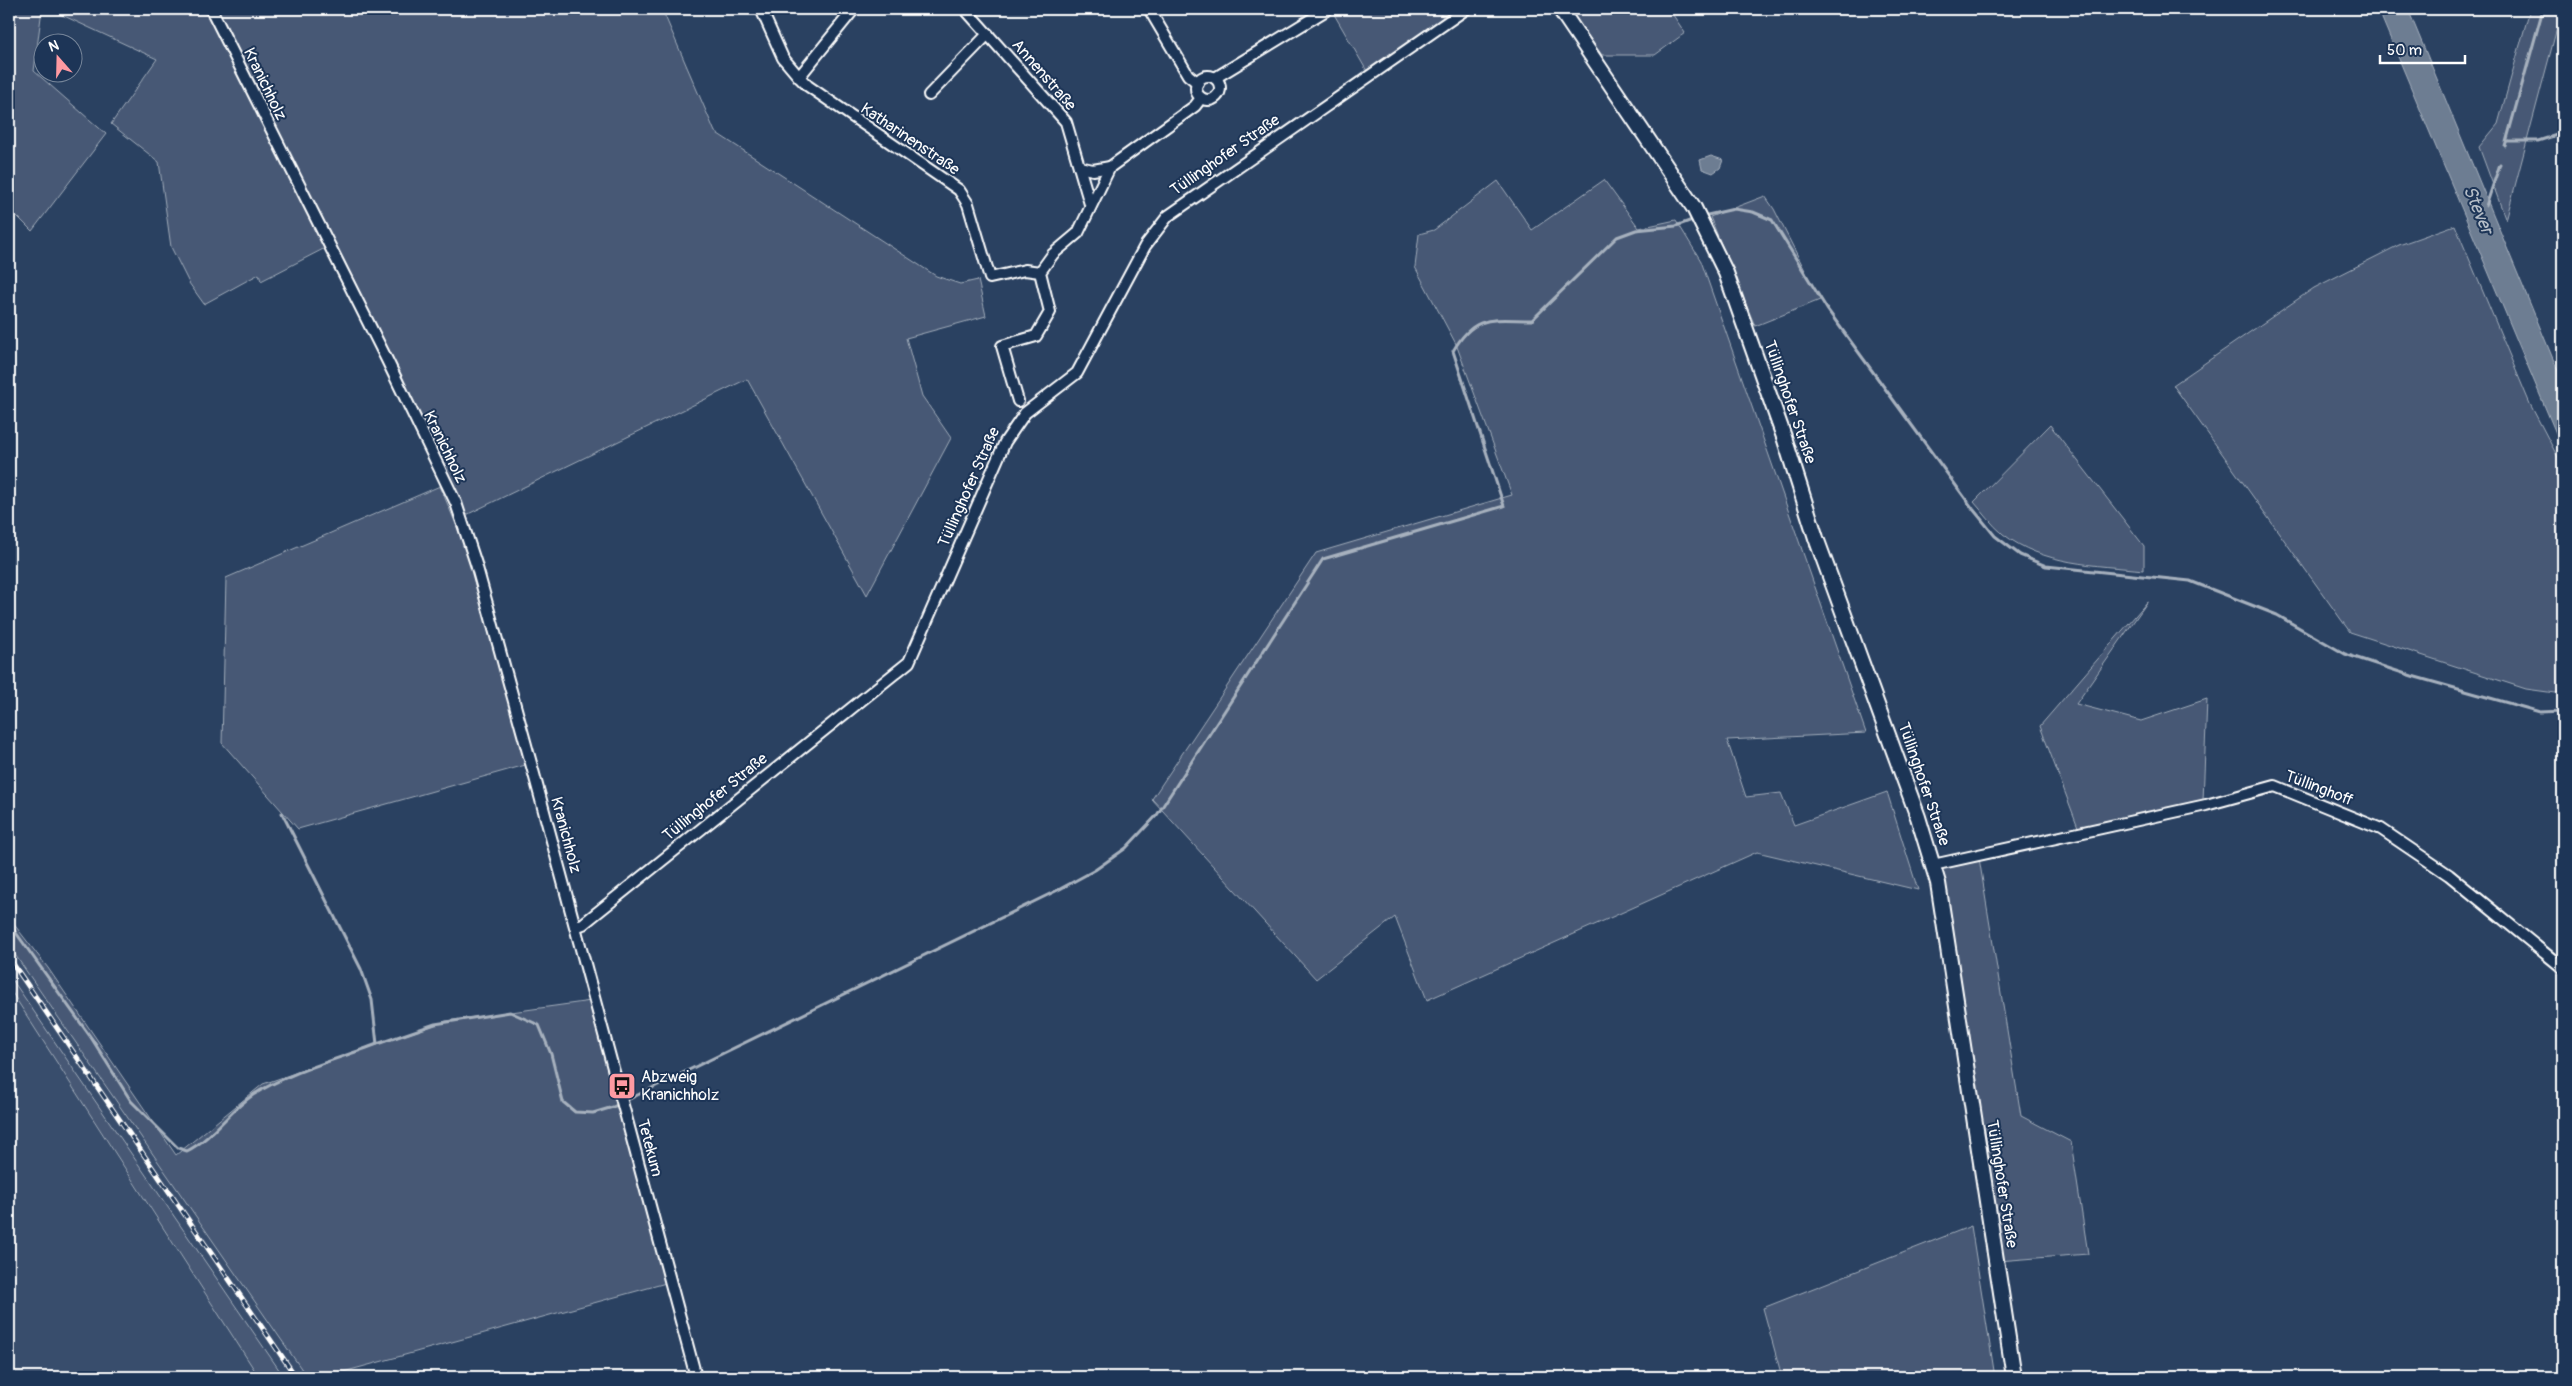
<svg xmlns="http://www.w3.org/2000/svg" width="2572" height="1386" viewBox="0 0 2572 1386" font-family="Pangolin,sans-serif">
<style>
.built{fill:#394e6c}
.green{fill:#465975;stroke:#a2acba}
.water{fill:#6d7d92;stroke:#a7b1be}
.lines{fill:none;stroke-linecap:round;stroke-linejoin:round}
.stream{stroke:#a7b1be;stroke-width:3}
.street-casing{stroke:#fff;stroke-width:14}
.secondary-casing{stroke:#fff;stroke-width:18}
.street{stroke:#1d3557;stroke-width:10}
.secondary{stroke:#1d3557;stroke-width:14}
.rail-casing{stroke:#fff;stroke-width:5}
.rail{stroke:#1d3557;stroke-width:3;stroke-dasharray:9;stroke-linecap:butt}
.labels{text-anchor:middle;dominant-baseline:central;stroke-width:4;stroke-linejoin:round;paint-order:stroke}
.street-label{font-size:16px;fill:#fff;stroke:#1d3557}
.poi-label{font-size:16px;fill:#fff;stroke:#1d3557;text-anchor:start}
.water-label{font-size:18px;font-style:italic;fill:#b6bec8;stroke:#1d3557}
</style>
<rect width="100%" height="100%" fill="#2a4161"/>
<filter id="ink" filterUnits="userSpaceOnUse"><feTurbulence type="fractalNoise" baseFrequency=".02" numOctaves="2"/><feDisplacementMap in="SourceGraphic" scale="10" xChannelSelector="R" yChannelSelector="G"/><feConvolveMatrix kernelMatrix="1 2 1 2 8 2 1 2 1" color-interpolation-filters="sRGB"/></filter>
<g filter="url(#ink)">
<g class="built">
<polygon points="9,946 163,1168 307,1377 284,1377 9,975"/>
<polygon points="9,988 146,1203 259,1377 9,1377"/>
</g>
<g class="green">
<polygon points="9,9 42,9 34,71 106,134 32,231 9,208"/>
<polygon points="49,9 662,9 715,132 936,276 960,284 978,280 986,316 906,338 922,396 951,438 867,595 747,379 462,517 331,245 261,281 259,274 204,304 189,283 171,247 159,162 111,124 157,59"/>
<polygon points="1331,9 1437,9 1445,20 1368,73"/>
<polygon points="1569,9 1669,9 1685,33 1655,55 1602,55"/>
<polygon points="2530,9 2562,9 2506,220 2479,147 2498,124"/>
<polygon points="1604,180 1639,228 1676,220 1701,261 1866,733 1727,740 1746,797 1781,793 1794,825 1887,792 1918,890 1757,852 1427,1000 1395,917 1316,979 1152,799 1316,553 1512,495 1456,344 1415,267 1419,234 1434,230 1498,181 1532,230"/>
<polygon points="1765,196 1774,209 1820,300 1755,326 1710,217"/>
<polygon points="2455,225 2530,404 2563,467 2563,691 2555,693 2526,689 2350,632 2173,385 2314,288 2399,245"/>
<path d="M2050 425 2144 546V570C2095 565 2043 565 2003 534 1992 525 1983 512 1974 502Z"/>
<polygon points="440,486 473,565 529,764 298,829 222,743 226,578"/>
<polygon points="2148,601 2076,704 2141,721 2207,699 2203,801 2078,827 2040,726"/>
<polygon points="1979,858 2021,1116 2071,1142 2088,1254 1998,1261 1938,867"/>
<polygon points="9,918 48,968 176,1155 263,1084 446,1021 591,1001 666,1283 325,1377 307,1377 9,946"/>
<polygon points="9,975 284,1377 259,1377 9,988"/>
<polygon points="1971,1226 1995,1377 1782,1377 1763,1308"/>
</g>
<g class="water">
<polygon points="2378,9 2408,9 2563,383 2563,450"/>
<polygon points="1711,156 1723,160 1720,168 1713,173 1702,169 1700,160"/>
</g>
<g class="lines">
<g class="stream">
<polyline points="2507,141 2538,141 2563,133"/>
<polyline points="2505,146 2543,9"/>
<polyline points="2486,206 2500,164"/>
<polyline points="1703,216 1734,209 1753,212 1772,220 1827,309 1973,509 1995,536 2020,555 2046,566 2190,581 2277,615 2345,654 2412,676 2540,712 2563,711"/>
<path d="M282 813 361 969 372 1000 377 1044 435 1024 510 1012 539 1025 551 1054 563 1102 575 1112 593 1113 613 1107 1060 889 1095 870 1126 848 1157 815 1323 559 1504 506 1453 351C1475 313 1493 320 1532 320L1617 237 1636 230 1676 226 1695 219"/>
<path d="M9 923 92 1039 131 1101 178 1148 187 1151C213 1138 229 1111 253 1095 286 1073 339 1059 377 1044"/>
</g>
<defs>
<g id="street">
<polyline points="211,9 387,360 456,503 476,564 534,774 696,1377"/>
<polyline points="761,9 783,58 799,77"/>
<polyline points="854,9 799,77 808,86 959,190 968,204 990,278 1025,270 1040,272"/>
<polyline points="965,9 1066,122 1090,204"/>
<polyline points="1149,9 1188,75 1198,83"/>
<circle cx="1208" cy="88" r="12"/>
<polyline points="1215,78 1328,9"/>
<polyline points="929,95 988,34"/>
<polyline points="1079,167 1093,170 1110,167"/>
<polyline points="1018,401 1002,346 1036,336 1050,312 1040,272 1053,254 1078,233 1110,167 1195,106 1201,98"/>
<polyline points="1933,865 2206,805 2275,786 2381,829 2449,875 2563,968"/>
<polyline points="575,927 583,924 909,662 1005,442 1025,413 1077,373 1145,246 1168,216 1466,9"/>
</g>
<polyline id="secondary" points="1560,9 1694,208 1726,273 1784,437 1816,538 1918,817 1938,883 2014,1377"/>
</defs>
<use href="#street" class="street-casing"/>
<use href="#secondary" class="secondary-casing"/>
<use href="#street" class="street"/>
<use href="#secondary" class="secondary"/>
<defs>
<polyline id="rail" points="9,958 296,1377"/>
</defs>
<use href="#rail" class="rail-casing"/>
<use href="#rail" class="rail"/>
</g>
</g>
<defs>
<symbol id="bus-square" viewBox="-11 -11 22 22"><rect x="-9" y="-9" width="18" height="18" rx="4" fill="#ff9aa2" stroke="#1d3557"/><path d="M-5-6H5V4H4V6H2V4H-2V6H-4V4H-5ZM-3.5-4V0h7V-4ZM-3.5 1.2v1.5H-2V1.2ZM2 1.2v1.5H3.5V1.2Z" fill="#111"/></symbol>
</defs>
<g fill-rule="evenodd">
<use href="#bus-square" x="606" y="1070" width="32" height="32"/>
</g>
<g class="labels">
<g class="street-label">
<text transform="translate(1044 75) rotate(49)">Annenstraße</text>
<text transform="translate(265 84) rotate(64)">Kranichholz</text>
<text transform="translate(910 139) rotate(34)">Katharinenstraße</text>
<text transform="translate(1225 155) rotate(-35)">Tüllinghofer Straße</text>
<text transform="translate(1790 402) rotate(71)">Tüllinghofer Straße</text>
<text transform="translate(445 447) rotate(64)">Kranichholz</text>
<text transform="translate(969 487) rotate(-66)">Tüllinghofer Straße</text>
<text transform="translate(1924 784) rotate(71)">Tüllinghofer Straße</text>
<text transform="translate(2319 788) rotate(21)">Tüllinghoff</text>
<text transform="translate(715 797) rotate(-39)">Tüllinghofer Straße</text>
<text transform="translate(566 835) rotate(75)">Kranichholz</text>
<text transform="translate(650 1148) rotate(75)">Tetekum</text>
<text transform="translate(2002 1184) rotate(81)">Tüllinghofer Straße</text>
</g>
<g class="poi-label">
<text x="641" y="1077">Abzweig<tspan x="641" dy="18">Kranichholz</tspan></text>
</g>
<g class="water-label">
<text transform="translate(2478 210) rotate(67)">Stever</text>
</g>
</g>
<rect width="2572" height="1386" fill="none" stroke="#1d3557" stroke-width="30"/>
<rect x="15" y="15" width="2542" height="1356" fill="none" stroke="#fff" stroke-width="2" filter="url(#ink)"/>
<g transform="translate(58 58) rotate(340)"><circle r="24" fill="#1d3557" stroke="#77869a"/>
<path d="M0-4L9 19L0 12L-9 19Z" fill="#ff9aa2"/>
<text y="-8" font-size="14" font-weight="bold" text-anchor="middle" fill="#ffffff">N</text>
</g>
<path d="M2380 55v8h85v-8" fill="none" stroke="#ffffff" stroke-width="2.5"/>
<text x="2387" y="55" font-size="15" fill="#ffffff" stroke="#1d3557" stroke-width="4" paint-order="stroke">50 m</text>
</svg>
